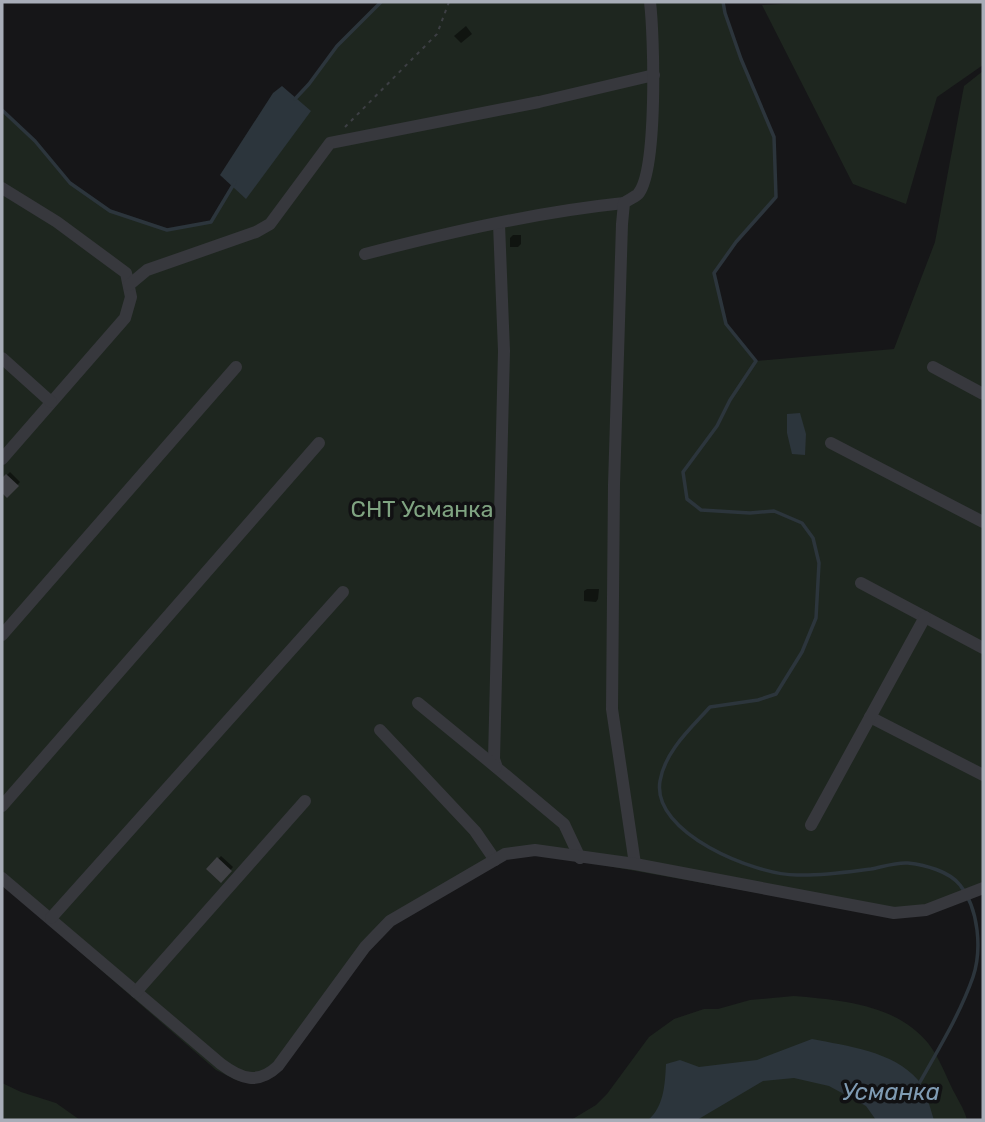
<svg xmlns="http://www.w3.org/2000/svg" width="985" height="1122" viewBox="0 0 985 1122" font-family="Rubik,sans-serif">
<style>
.green{fill:#1e261f}
.water{fill:#2c353c}
.shadow{fill:#0007}
.lines{fill:none;stroke-linecap:round;stroke-linejoin:round}
.stream{stroke:#2c353c;stroke-width:3.5}
.building{fill:#404145}
.path{stroke:#3d3f44;stroke-width:2;stroke-dasharray:3.5 5;stroke-linecap:butt}
.minor{stroke:#37383d;stroke-width:12}
.labels{text-anchor:middle;dominant-baseline:central;stroke-width:7;stroke-linejoin:round;paint-order:stroke}
.park-label{font-size:23px;fill:#7fa381;stroke:#111113}
.water-label{font-size:24px;font-style:italic;fill:#7f9bb3;stroke:#111113}
</style>
<rect width="100%" height="100%" fill="#161618"/>
<g class="green">
<polygon points="381,2 723,2 725,13 741,59 774,137 776,197 736,242 714,273 726,324 756,361 894,349 935,242 964,86 983,71 983,894 893,917 535,853 506,857 393,923 369,950 271,1078 238,1081 216,1070 2,884 2,110 35,141 70,183 111,211 167,230 211,222 248,163 292,102 309,84 337,46"/>
<polygon points="824,2 983,2 983,65 937,97 906,204 853,184 762,5"/>
<path d="M794 996C840 1000 896 1004 928 1043 938 1056 944 1071 951 1086 956 1097 964 1108 967 1120H571L596 1105 607 1094 649 1037 674 1019 704 1009H718L750 1000Z"/>
<polygon points="2,1083 21,1092 56,1103 80,1120 2,1120"/>
</g>
<g class="water">
<polygon points="282,86 311,111 246,199 220,175 273,93"/>
<polygon points="800,413 806,434 805,455 792,454 787,433 787,414"/>
<path d="M812 1039C847 1046 893 1051 918 1080 926 1089 930 1108 934 1120H876L866 1106 829 1086 794 1078 763 1081 697 1120H648C664 1107 665 1084 666 1064L680 1060 699 1067 757 1060Z"/>
</g>
<g class="shadow">
<polygon points="466,26 472,34 461,43 454,36"/>
<polygon points="513,235 521,235 521,244 518,247 510,247 510,238"/>
<polygon points="10,472 20,482 7,496 2,490 2,480"/>
<polygon points="587,589 599,589 598,599 596,602 584,601 584,591"/>
<polygon points="221,856 233,867 221,881 208,869"/>
</g>
<g class="lines">
<g class="stream">
<path d="M723 2 725 13 741 59 774 137 776 197 736 242 714 273 726 324 756 361 730 400 717 426 683 472 687 499 701 510 750 513 774 511 802 523 813 538 819 563 816 618 802 652 776 694 758 700 710 707C691 728 665 751 660 781 651 833 755 875 797 875 821 876 847 872 871 869 882 867 896 862 908 863 925 865 949 871 960 885 979 909 982 950 973 977 960 1014 939 1048 920 1082"/>
<polyline points="295,99 309,84 337,46 381,2"/>
<polyline points="2,110 35,141 70,183 110,211 167,230 211,222 235,182"/>
</g>
</g>
<g class="building">
<polygon points="6,474 19,486 7,498 2,493 2,478"/>
<polygon points="217,857 232,871 221,883 206,869"/>
</g>
<g class="lines">
<polyline class="path" points="345,127 437,34 449,2"/>
<g class="minor">
<polyline points="2,188 57,222 126,273 131,297 125,318 2,459"/>
<polyline points="499,224 504,351 494,759 497,768 564,824 580,858"/>
<path d="M365 254C450 232 537 212 624 203"/>
<polyline points="129,285 147,270 256,232 270,224 330,143 539,102 654,75"/>
<polyline points="2,358 51,402"/>
<polyline points="933,367 983,394"/>
<polyline points="831,443 983,522"/>
<polyline points="861,583 983,648"/>
<polyline points="2,635 236,367"/>
<polyline points="418,703 496,767"/>
<polyline points="870,717 983,775"/>
<polyline points="380,730 475,831 495,860"/>
<polyline points="2,806 319,443"/>
<polyline points="811,825 925,617"/>
<path d="M635 864 612 709 614 485 622 224 624 203C628 200 635 197 638 194 658 171 654 35 650 2"/>
<path d="M2 878 221 1064C241 1079 258 1085 278 1066L365 947 390 921 505 854 535 850 635 864 894 913 926 910 983 888"/>
<polyline points="51,918 343,592"/>
<polyline points="136,992 305,801"/>
</g>
</g>
<g class="labels">
<g class="park-label">
<text x="422" y="509">СНТ Усманка</text>
</g>
<g class="water-label">
<text x="891" y="1092">Усманка</text>
</g>
</g>
<rect width="985" height="1122" fill="none" stroke="#a8adb8" stroke-width="7"/>
</svg>
